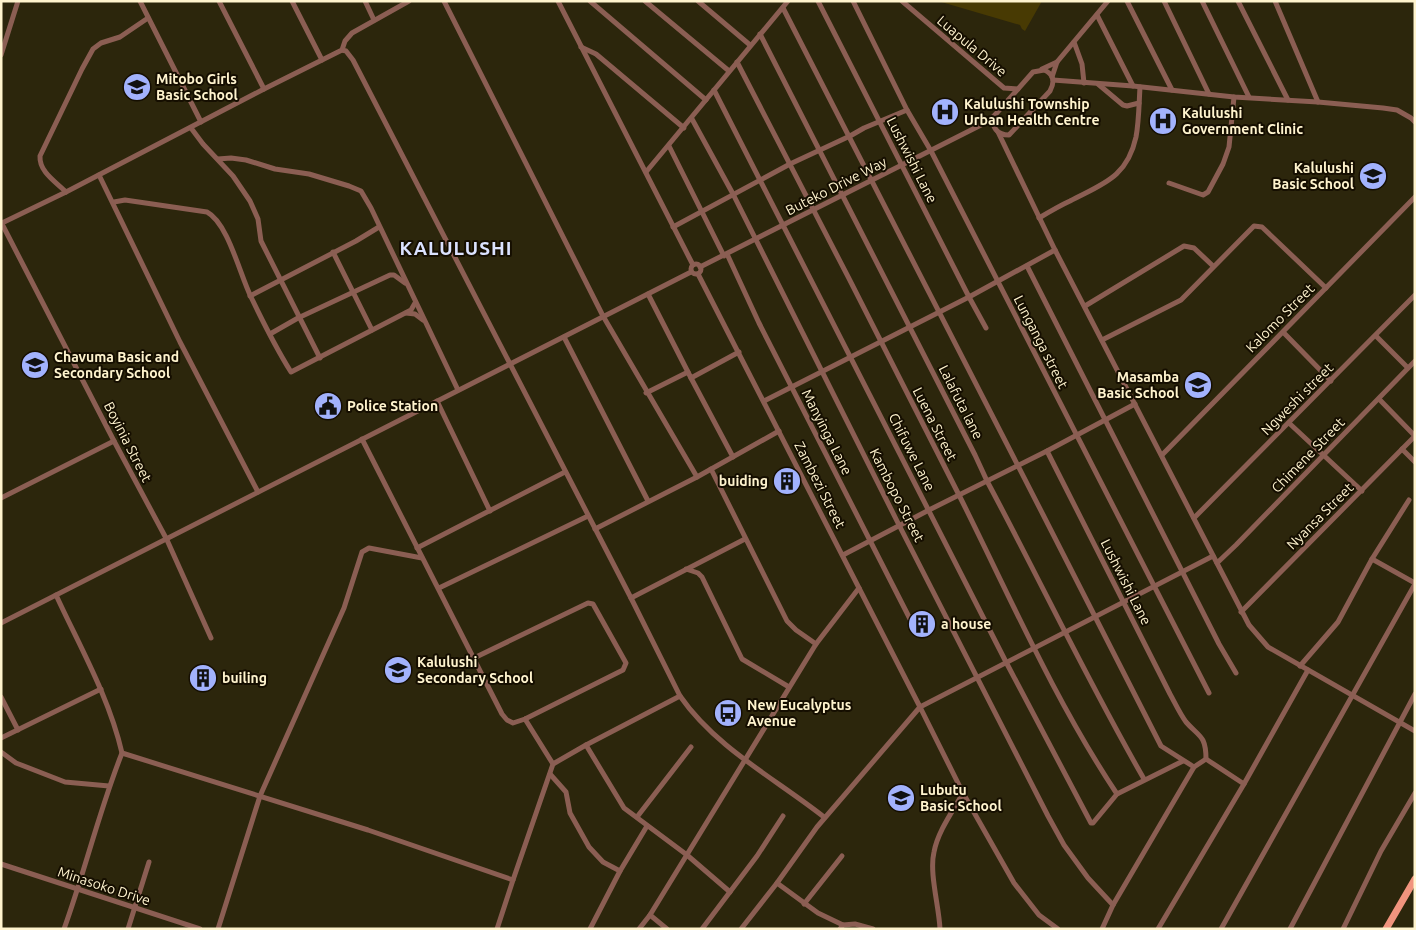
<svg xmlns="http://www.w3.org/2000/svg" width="1416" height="930" viewBox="0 0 1416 930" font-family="Ubuntu,sans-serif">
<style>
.green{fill:#483a03}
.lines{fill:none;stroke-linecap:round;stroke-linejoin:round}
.minor{stroke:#8b5e53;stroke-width:5}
.major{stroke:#f1947e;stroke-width:7}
.labels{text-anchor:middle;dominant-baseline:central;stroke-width:4;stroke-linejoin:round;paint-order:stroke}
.street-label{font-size:14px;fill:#fff4ce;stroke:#150e00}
.poi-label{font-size:14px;font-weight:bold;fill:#fff4ce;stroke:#150e00;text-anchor:start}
.district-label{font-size:19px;font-weight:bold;letter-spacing:1px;fill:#dbe2ff;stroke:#150e00}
</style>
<rect width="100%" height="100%" fill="#2c260c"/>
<polygon class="green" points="938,1 1042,1 1025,31 1022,29 1020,25"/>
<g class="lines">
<g class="minor">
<polyline points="140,1 201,122"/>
<polyline points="219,1 264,89"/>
<polyline points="292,1 322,60"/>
<polyline points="365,1 374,20"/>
<polyline points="444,1 603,316 697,477"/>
<polyline points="558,1 693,265"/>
<polyline points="590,1 706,100"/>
<polyline points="645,1 729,71"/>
<polyline points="698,1 750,45"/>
<polyline points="818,1 969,297 986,328"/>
<polyline points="853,1 907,110 931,151 1209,693"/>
<polyline points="902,1 1004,88 1018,89"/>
<polyline points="1127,1 1172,90"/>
<polyline points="1164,1 1209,94"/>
<polyline points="1202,1 1249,97"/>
<polyline points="1238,1 1288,100"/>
<polyline points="1275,1 1318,102"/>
<path d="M783 8C911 253 1035 500 1161 746L1194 767"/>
<polyline points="1097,15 1133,86"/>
<path d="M760 34 975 455 987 481C1040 580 1088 682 1144 779"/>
<polyline points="1074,42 1082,64 1084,83"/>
<polyline points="581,47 596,54 684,128"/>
<path d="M342 50 346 51 353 60 631 598 680 696C716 748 776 779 824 817"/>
<polyline points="1,55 18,1"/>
<path d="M737 62C812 206 887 352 960 497 1010 597 1055 701 1117 794"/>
<polyline points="1042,69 1057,62"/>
<polyline points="1052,77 1057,62 1108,1"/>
<polyline points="1053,80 1133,86 1234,97 1318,102 1383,108 1397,110 1411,118 1415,122"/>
<polyline points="1098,84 1123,105 1127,106 1139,103"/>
<polyline points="714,90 1006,662 1091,823 1093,823 1117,794 1183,761"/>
<polyline points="692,119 733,194 899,525 1048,816 1064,845 1088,878 1113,905"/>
<polyline points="191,128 203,144 233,176 250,201 258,219 261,241 320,358"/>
<polyline points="998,132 1055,250 1249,625 1268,647 1415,731"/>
<polyline points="669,146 724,256"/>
<polyline points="218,159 231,158 246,160 275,169 309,174 349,186 361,191 371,208 458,390"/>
<polyline points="646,172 788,1"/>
<polyline points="99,175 180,342 258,492"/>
<polyline points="1169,183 1203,195 1208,192 1223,164 1229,147 1234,97"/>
<path d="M66 192C56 182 39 172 40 156L82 69 93 49 101 43 120 37 148 18"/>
<path d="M114 202 125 200 207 212C228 223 240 275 251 297 263 322 276 348 291 372L411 310 415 303"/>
<path d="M1039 218C1049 212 1059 206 1070 201 1102 184 1127 178 1136 137 1139 121 1139 103 1140 87"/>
<polyline points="1,222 114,441 167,540 211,638"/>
<polyline points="2,223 66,192 264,89 342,50 345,41 352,33 409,1"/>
<polyline points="673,227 790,164 850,136 864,128 907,110"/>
<polyline points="333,252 372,330"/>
<polyline points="727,254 759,323 910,619"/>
<circle cx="696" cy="269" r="5"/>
<polyline points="1027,266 1219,644 1236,673"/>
<path d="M700 267 983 124 994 116 1033 72 1044 70C1054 74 1055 82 1050 91L1009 135C997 135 991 127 994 116"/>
<polyline points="698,274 920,707 1213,556"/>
<polyline points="648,294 691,378 739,352"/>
<polyline points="250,296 356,241 379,227"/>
<polyline points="1085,306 1184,246 1194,248 1213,266"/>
<polyline points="406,313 415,314 423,320"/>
<polyline points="1283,332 1331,381"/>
<polyline points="270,334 298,318 390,275 394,275 405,283"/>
<polyline points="1376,336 1408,368"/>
<polyline points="564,337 648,501"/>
<polyline points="1102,340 1181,300 1254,226 1262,227 1326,288"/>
<polyline points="691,378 733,457"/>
<polyline points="646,393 688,372"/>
<polyline points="1379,399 1415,436"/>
<polyline points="437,401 490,511"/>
<polyline points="764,401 969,297 1055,250"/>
<polyline points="1289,423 1362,491"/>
<polyline points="362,439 502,714 507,720 513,723 525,719 623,670 626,663 593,604 588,603 474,658"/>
<polyline points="1402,449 1415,462"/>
<path d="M1047 451 1170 694C1175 703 1180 714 1186 722 1199 737 1206 735 1206 759"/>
<polyline points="1162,455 1415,197"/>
<polyline points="711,469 787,621 796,630 816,644"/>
<polyline points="1,498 114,441"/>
<polyline points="1194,518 1415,295"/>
<polyline points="595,529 697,477 779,431"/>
<polyline points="417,548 565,472"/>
<polyline points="843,555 929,510 1047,451 1135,404"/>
<polyline points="1372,559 1415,583"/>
<polyline points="1217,563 1236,545 1415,361"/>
<polyline points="686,569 698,573 702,577 742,659 789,687"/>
<polyline points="439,588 588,516"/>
<path d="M56 595C80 647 109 697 122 753L368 830 513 880 497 929"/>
<polyline points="631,598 745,539"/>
<polyline points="1241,612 1415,436"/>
<polyline points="1,623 691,272"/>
<polyline points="1300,666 1338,622 1372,559 1409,500"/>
<polyline points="1,697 18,730"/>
<polyline points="525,719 553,764"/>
<polyline points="1,738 101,689"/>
<polyline points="586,745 624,808 687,855 730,892"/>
<polyline points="1,752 16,763 65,782 109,786"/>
<polyline points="550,774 566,792 570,813 589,847 603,862 620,871"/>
<polyline points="637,817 691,747"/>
<polyline points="1,864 200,929"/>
<polyline points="513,880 553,764 586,745 680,696"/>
<polyline points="777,883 818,913 843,925"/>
<polyline points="804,904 842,856"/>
<polyline points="650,915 667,929"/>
<path d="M64 929C85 871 99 811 122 753"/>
<polyline points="128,929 149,862"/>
<polyline points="218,929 260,796 344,608 362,552 369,548 422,558"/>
<polyline points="590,929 620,871 647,826"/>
<polyline points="639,929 650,915 816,644 859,588"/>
<polyline points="702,929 757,856 783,816"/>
<polyline points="741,929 777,883 817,827 920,707 963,793 1014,883 1039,915 1058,929"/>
<polyline points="840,929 843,925 855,924 873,929"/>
<path d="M940 929C939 906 929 873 934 852 938 831 953 811 963 793"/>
<polyline points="1102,929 1113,905 1194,767 1206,759 1244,784"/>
<polyline points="1158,929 1244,784 1308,670"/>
<polyline points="1221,929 1415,584"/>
<polyline points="1290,929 1415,694"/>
<polyline points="1343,929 1381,851 1415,793"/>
</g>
<polyline class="major" points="1386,929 1415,879"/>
</g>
<defs>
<symbol id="school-disc" viewBox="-11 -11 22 22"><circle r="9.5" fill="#a2b2fd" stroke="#150e00"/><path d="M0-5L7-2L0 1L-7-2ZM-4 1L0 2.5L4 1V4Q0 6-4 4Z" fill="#111"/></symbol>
<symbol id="hospital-disc" viewBox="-11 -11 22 22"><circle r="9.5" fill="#a2b2fd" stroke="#150e00"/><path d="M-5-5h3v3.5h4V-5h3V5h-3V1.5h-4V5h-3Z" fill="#111"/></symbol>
<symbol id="civic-disc" viewBox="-11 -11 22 22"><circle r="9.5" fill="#a2b2fd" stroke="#150e00"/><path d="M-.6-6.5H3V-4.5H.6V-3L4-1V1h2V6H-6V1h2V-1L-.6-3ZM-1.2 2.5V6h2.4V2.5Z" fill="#111"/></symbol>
<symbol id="building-disc" viewBox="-11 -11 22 22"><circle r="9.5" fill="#a2b2fd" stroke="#150e00"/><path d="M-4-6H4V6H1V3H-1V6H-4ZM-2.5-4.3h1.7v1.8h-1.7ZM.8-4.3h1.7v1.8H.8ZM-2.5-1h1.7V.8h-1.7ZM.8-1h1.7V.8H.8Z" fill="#111"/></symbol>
<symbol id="bus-disc" viewBox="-11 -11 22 22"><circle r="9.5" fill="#a2b2fd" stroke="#150e00"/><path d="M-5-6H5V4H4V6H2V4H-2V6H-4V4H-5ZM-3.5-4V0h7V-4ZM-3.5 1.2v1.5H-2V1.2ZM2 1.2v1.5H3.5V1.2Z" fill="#111"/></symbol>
</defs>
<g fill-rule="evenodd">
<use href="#school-disc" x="121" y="71" width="32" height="32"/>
<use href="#hospital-disc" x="929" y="96" width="32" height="32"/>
<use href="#hospital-disc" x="1147" y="105" width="32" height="32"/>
<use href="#school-disc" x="1357" y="160" width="32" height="32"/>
<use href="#school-disc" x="19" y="349" width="32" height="32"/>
<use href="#school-disc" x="1182" y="369" width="32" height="32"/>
<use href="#civic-disc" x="312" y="390" width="32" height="32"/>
<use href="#building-disc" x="771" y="465" width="32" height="32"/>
<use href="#building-disc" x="906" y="608" width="32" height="32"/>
<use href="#school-disc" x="382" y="654" width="32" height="32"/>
<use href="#building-disc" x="187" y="662" width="32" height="32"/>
<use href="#bus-disc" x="712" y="697" width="32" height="32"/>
<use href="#school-disc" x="885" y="782" width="32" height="32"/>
</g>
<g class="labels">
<g class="street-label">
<text transform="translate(972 46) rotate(40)">Luapula Drive</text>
<text transform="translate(912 160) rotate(63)">Lushwishi Lane</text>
<text transform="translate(836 186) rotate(-27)">Buteko Drive Way</text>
<text transform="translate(1280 318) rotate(-45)">Kalomo Street</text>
<text transform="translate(1041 342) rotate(63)">Lunganga street</text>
<text transform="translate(1297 399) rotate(-45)">Ngweshi street</text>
<text transform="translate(961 402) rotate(63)">Lalafuta lane</text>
<text transform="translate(935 424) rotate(63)">Luena Street</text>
<text transform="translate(827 432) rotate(63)">Manyinga Lane</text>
<text transform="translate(128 442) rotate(63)">Boyinia Street</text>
<text transform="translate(912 452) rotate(63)">Chifuwe Lane</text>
<text transform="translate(1308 455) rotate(-46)">Chimene Street</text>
<text transform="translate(820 485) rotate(63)">Zambezi Street</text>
<text transform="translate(897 495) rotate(63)">Kambopo Street</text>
<text transform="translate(1320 516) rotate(-45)">Nyansa Street</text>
<text transform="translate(1126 582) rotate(63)">Lushwishi Lane</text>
<text transform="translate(104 886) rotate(18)">Minasoko Drive</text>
</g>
<g class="poi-label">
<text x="156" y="79">Mitobo Girls<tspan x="156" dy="16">Basic School</tspan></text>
<text x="964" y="104">Kalulushi Township<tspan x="964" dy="16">Urban Health Centre</tspan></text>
<text x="1182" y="113">Kalulushi<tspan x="1182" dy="16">Government Clinic</tspan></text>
<text x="1354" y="168" text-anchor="end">Kalulushi<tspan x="1354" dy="16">Basic School</tspan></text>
<text x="54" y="357">Chavuma Basic and<tspan x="54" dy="16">Secondary School</tspan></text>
<text x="1179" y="377" text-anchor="end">Masamba<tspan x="1179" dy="16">Basic School</tspan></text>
<text x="347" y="406">Police Station</text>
<text x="768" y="481" text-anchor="end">buiding</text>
<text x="941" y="624">a house</text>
<text x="417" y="662">Kalulushi<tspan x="417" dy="16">Secondary School</tspan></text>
<text x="222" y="678">builing</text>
<text x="747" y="705">New Eucalyptus<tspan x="747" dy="16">Avenue</tspan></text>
<text x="920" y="790">Lubutu<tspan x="920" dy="16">Basic School</tspan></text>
</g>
<g class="district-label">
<text x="456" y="248">KALULUSHI</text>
</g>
</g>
<rect width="1416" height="930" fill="none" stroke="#fff4ce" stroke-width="5"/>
</svg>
